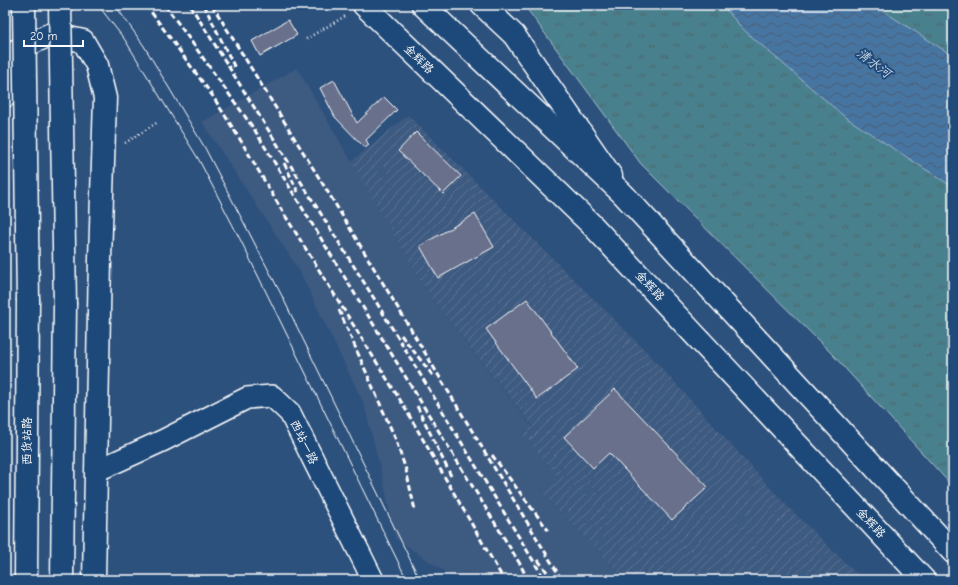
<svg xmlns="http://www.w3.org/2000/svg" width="958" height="585" viewBox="0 0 958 585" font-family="'Comic Neue','LXGW WenKai TC',sans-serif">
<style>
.built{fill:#3e5a81}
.industrial{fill:url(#industrial-furrows)}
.grass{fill:url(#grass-tufts);stroke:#a4c0c6}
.water{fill:url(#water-waves);stroke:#91acc7}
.building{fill:#676f8b;stroke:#fff}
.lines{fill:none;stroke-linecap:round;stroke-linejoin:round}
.street-casing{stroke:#fff;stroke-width:24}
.secondary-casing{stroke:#fff;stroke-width:25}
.primary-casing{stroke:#fff;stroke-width:25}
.path{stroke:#fff;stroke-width:2.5;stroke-dasharray:1 3;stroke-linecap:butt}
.street{stroke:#1f4a7a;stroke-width:21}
.secondary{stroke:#1f4a7a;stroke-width:22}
.primary{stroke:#1f4a7a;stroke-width:22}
.tram{stroke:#fff;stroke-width:1}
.rail{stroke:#fff;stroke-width:3;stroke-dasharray:6 3;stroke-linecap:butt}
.primary-bridge-casing{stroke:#fff;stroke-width:25;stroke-linecap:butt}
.primary-bridge{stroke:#1f4a7a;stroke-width:22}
.labels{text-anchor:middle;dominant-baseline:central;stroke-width:4;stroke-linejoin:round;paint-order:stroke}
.street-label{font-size:12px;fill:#fff;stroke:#1f4a7a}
.water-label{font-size:13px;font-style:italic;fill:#d1dce8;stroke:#1f4a7a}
</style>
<defs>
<pattern id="industrial-furrows" width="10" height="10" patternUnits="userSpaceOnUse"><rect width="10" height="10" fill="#3e5a81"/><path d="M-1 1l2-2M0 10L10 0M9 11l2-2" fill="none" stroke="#5b7394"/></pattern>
<pattern id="grass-tufts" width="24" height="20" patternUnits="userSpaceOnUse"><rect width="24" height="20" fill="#4a808d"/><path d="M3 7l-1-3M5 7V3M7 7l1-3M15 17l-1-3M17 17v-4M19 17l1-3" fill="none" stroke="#4b666c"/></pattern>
<pattern id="water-waves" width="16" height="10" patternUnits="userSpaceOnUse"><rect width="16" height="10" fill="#4774a2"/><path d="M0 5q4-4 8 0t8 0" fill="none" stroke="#4a5e73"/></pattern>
</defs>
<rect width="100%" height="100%" fill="#2d517d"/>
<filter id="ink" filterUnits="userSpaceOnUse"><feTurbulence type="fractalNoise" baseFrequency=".025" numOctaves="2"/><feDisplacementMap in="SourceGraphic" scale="8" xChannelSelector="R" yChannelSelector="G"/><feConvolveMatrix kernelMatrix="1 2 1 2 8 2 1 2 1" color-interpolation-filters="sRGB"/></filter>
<g filter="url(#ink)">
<polygon class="built" points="297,68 431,298 533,428 522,434 560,478 540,491 625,580 457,580 395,538 384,483 364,404 299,270 202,122"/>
<polygon class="industrial" points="408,115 645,350 786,505 863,580 625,580 540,491 559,478 522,434 533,427 431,298 351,162"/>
<g class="grass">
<polygon points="524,5 722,5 744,30 845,117 953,187 953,487 832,354 641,164"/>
<polygon points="877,5 953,5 953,56 886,13"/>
</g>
<polygon class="water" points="722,5 877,5 886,13 953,56 953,187 845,117 744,30"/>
<g class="building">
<polygon points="288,20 297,35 260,56 252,41"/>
<polygon points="334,80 357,123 384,97 397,110 366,140 369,145 365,148 335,117 320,88"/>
<polygon points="416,132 461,176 443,194 398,151"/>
<polygon points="475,214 494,247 438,278 420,246"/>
<polygon points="527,299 578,369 537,399 486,329"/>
<polygon points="615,389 708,487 672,520 609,453 593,468 564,437"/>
</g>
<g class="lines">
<defs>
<polyline id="street" points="96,471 162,441 247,398 272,396 290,413 373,580"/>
<g id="secondary">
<polyline points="482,5 514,35 611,176"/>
<polyline points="5,96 10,71 17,50 51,34 83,41 97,65 105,98 100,259 94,580"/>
</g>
<g id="primary">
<polyline points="364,5 593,226 924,580"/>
<polyline points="423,5 623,194 953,552"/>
<polyline points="26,580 28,301"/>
<polyline points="62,580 65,305"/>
</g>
</defs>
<use href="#street" class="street-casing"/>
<use href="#secondary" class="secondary-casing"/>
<use href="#primary" class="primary-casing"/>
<g class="path">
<polyline points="306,39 347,15"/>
<polyline points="125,143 158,122"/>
</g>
<use href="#street" class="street"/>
<use href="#secondary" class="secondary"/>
<use href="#primary" class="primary"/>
<g class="tram">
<polyline points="98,5 125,40 199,160 242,243 407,580"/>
<polyline points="115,5 144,46 205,148 282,296 420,580"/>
</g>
<g class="rail">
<polyline points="146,5 212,95 241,141 281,209 402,403 504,580"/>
<polyline points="165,5 254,129 520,564 528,580"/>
<polyline points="190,5 375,300 545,580"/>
<polyline points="204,5 235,68"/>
<polyline points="212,5 334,202 562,580"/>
<polyline points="284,163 298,192"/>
<polyline points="339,310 395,438 406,470 415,510"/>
<polyline points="401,335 434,377"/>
<polyline points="417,406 451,476"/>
<polyline points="492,455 548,530"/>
<polyline points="538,560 553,580"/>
</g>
<defs>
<g id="primary-bridge">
<polyline points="24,5 28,301"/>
<polyline points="60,5 65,305"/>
</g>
</defs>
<use href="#primary-bridge" class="primary-bridge-casing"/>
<use href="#primary-bridge" class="primary-bridge"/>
</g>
</g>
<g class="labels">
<g class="street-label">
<text transform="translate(419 59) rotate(44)">金辉路</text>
<text transform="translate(650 286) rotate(47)">金辉路</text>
<text transform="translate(27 441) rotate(-90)">西货站路</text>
<text transform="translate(304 442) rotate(64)">西站一路</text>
<text transform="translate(871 523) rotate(47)">金辉路</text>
</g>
<g class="water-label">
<text transform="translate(874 63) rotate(37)">清水河</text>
</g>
</g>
<rect width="958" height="585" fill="none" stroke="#1f4a7a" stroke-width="20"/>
<rect x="10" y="10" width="938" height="565" fill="none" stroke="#fff" stroke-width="1.5" filter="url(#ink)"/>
<path d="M24 40v6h59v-6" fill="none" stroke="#ffffff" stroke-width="2"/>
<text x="30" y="40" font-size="12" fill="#ffffff" stroke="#1f4a7a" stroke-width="3" paint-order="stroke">20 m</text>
</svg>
